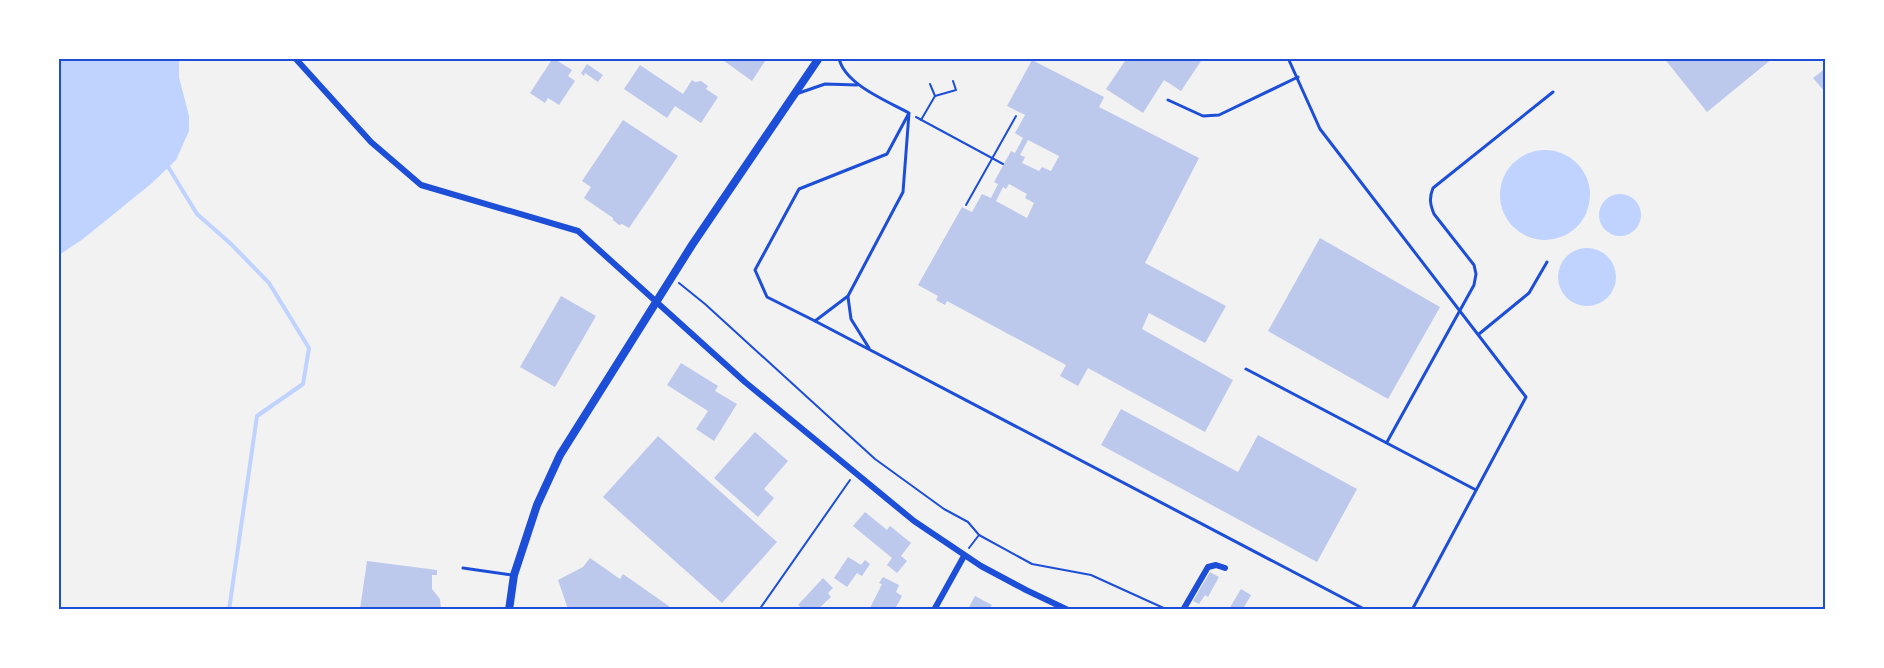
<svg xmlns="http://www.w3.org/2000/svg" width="1884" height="668" viewBox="0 0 1884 668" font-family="Mulish,sans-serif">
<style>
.water{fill:#bfd3fe}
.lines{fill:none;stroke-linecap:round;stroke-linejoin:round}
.stream{stroke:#bfd3fe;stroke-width:4}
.building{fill:#bdc9ec;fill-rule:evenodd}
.path{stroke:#1d4ed8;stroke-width:2}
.service{stroke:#1d4ed8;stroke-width:3}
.minor{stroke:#1d4ed8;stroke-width:6}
.tertiary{stroke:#1d4ed8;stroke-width:8}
.neatline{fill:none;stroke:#1d4ed8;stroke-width:2}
</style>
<rect width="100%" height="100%" fill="#f2f2f2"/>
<g class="water">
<polygon points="59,58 179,59 179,77 189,116 189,131 176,160 152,183 83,239 59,255"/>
<circle cx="1545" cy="195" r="45"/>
<circle cx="1620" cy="215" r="21"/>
<circle cx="1587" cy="277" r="29"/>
</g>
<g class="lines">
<polyline class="stream" points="167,165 197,214 231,244 269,283 309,348 303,384 257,416 229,610"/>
</g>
<g class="building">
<polygon points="553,58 572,70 568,76 575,81 559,105 548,98 545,103 530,93"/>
<polygon points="720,58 767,58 752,81"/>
<polygon points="1127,58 1203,58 1181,91 1164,80 1143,113 1106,89"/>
<polygon points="1664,58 1773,58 1707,112"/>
<path d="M1032 60 1104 97 1099 107 1199 158 1145 263 1226 306 1205 343 1149 313 1142 329 1233 380 1205 432 1088 368 1078 386 1060 376 1066 365 947 301 945 305 936 300 938 296 918 285 962 207 972 212 982 194 991 198 998 184 994 182 1011 151 1015 153 1023 138 1015 133 1025 115 1007 106ZM1028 140 1059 156 1051 171 1042 167 1039 171 1022 163 1025 157 1020 155ZM1009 184 1027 194 1025 198 1034 203 1027 218 996 201 1003 187 1006 189Z"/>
<polygon points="587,64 603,75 598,82 585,73 584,76 581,73"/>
<polygon points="640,65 683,94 692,80 695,82 701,81 708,86 706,89 718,97 701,123 675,106 667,118 624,89"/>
<polygon points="1826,68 1826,93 1813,78"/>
<polygon points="623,120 678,156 629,228 622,224 619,225 613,220 613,218 584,198 591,187 582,181"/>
<polygon points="1320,238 1440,307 1388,399 1268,331"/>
<polygon points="561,296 596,316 555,387 520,367"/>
<polygon points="681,363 718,386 715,391 737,404 714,441 696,429 708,411 667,385"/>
<polygon points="1121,409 1238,472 1258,435 1357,489 1317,562 1101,445"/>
<polygon points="755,432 788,461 764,489 774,498 758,517 714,478"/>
<polygon points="658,436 777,542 722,603 603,497"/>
<polygon points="865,512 887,530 890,526 911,543 901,556 907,561 897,573 887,565 892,558 853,526"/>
<polygon points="848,557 861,565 865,560 870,564 862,576 857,573 847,587 834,578"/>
<polygon points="590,558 620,579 623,574 673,609 568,609 558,580 583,567"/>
<polygon points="367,561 437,570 437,575 432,575 432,589 440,599 441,609 360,609"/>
<polygon points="1210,572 1219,577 1208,597 1205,595 1199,604 1193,601"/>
<polygon points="883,577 899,585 896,592 902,596 895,609 873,609 870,608 882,584 879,583"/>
<polygon points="823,578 833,588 828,593 831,597 818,609 803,609 798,605"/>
<polygon points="1241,589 1251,595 1243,609 1229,609"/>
<polygon points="975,596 992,605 989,609 968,609"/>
</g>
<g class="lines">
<g class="path">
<polyline points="935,96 956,90 953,81"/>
<polyline points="916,117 1003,164"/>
<polyline points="921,120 935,96 930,84"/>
<polyline points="966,205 1016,116"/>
<polyline points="679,283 705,304 875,459 944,509 968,522 979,535 969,548"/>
<polyline points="979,535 1032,564 1091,575 1168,610"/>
<polyline points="759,610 850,480"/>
</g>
<g class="service">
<path d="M839 58C844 84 887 101 909 113L887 154 799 189 755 270 767 297 815 321 848 296 903 192 909 113"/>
<polyline points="1288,58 1320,129 1526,397 1412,610"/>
<polyline points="799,93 825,84 857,85"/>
<polyline points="1168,100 1203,116 1219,115 1298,77"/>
<polyline points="848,297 851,319 869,348"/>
<polyline points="815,321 1366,610"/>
<polyline points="1479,334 1529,293 1547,262"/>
<polyline points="1246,369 1476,490"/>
<path d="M1387 442 1474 285 1476 274 1474 265 1434 214C1430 204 1429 198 1433 188L1553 92"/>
<polyline points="463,568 512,575"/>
</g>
<g class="minor">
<polyline points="295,58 371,142 421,185 578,231 745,382 914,521 981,566 1026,590 1068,610"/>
<polyline points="934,610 964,556"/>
<polyline points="1183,610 1208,567 1216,565 1225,568"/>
</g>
<polyline class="tertiary" points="509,610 514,575 537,505 560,455 692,245 819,58"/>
</g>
<rect width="1884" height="668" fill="none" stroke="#ffffff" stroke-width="120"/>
<rect x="60" y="60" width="1764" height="548" class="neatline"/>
</svg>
